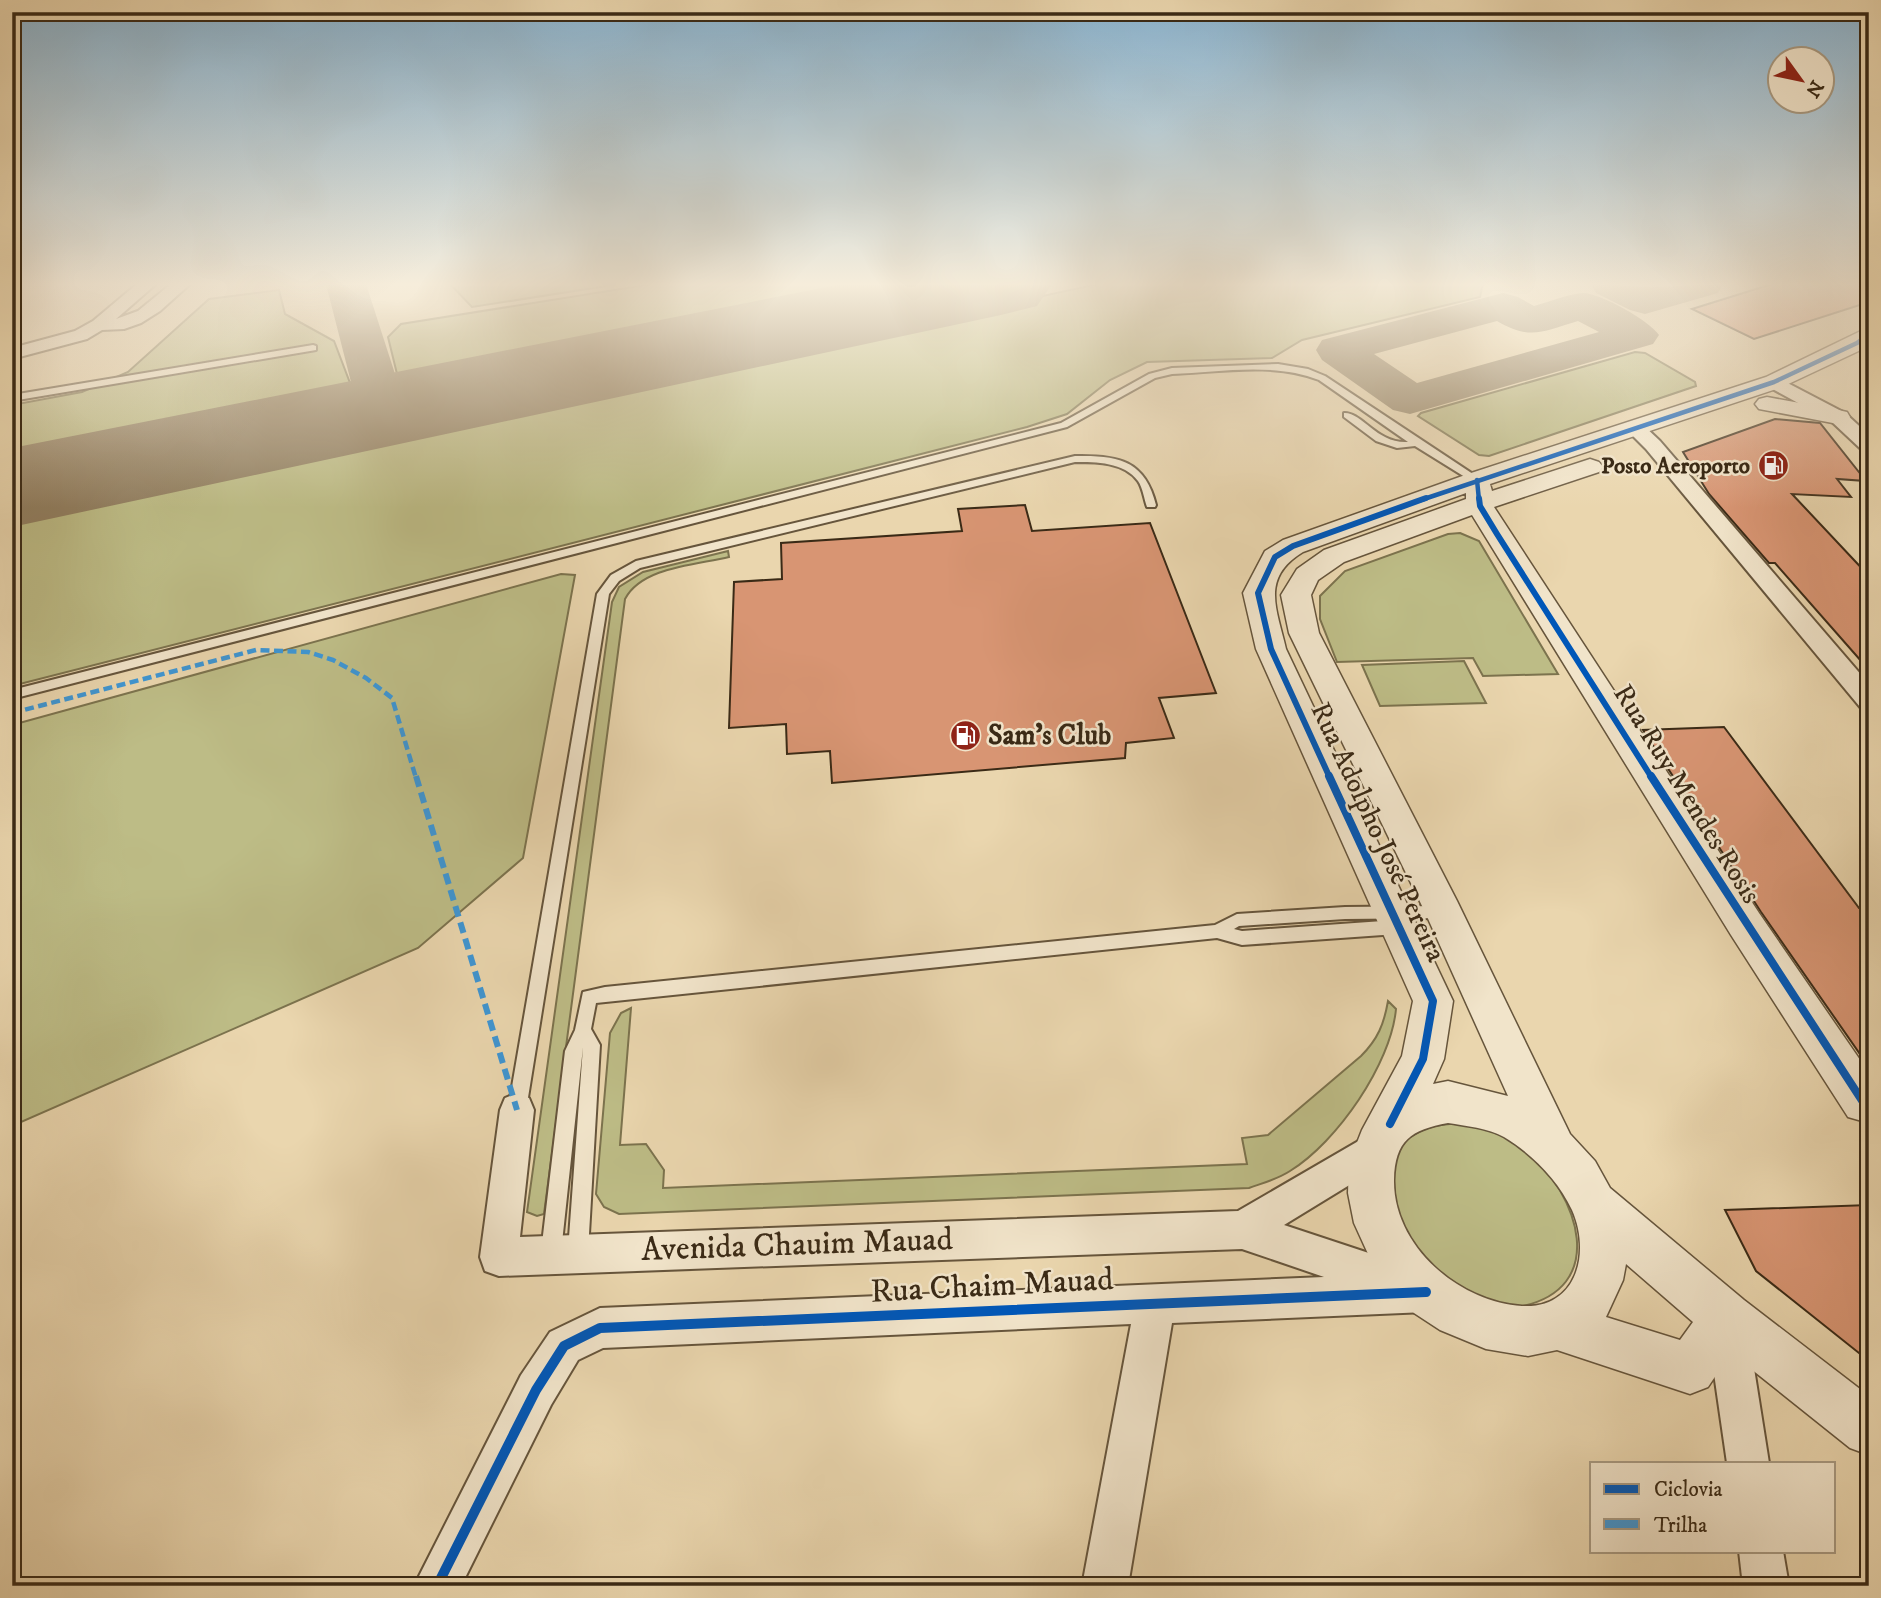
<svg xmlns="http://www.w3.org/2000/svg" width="1881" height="1598" viewBox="0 0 1881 1598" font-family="'IM FELL DW Pica',serif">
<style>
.green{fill:#bdbc86;stroke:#7c734e;stroke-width:2}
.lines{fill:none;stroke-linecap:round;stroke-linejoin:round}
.taxiway{fill:#928062;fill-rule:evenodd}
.runway{fill:#928062;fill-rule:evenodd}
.building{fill:#d89573;stroke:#3a2a16;stroke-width:2}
.service-casing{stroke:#66553c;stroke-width:4}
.minor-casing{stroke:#66553c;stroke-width:4}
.tertiary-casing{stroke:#66553c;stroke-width:3}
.service{fill:#f1e4ca;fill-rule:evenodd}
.minor{fill:#f1e4ca;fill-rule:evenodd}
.tertiary{fill:#f1e4ca;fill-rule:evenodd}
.quiet-far1{stroke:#3e96d4;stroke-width:4.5;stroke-dasharray:9 4.5;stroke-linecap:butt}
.quiet{stroke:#3e96d4;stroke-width:6;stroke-dasharray:11 6;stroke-linecap:butt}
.cycleway-far3-casing{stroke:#f1e4ca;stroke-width:7}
.cycleway-far2-casing{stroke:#f1e4ca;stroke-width:10}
.cycleway-far1-casing{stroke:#f1e4ca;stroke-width:12}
.cycleway-casing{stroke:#f1e4ca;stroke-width:15}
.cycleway-far3{stroke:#0057b8;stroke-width:4.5}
.cycleway-far2{stroke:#0057b8;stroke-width:6}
.cycleway-far1{stroke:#0057b8;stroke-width:8}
.cycleway{stroke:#0057b8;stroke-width:10}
.labels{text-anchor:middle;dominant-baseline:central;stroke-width:5;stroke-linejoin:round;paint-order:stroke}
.far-poi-label{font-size:23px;font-weight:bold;fill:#3a2a16;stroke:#f1e4ca;text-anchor:end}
.poi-label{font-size:28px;font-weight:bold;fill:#3a2a16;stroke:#f1e4ca;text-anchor:start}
.street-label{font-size:28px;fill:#3a2a16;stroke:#f1e4ca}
.near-street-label{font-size:33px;fill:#3a2a16;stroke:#f1e4ca}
</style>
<rect width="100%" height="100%" fill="#ead6ae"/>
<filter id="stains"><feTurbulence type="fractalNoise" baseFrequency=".00286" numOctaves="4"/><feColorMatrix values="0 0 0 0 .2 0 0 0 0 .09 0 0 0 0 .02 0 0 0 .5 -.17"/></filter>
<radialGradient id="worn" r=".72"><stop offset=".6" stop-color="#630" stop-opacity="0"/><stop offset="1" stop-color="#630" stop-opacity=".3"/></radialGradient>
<g class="green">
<polygon points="450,284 619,284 472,307"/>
<polygon points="652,284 885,284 404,381 398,378 388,337 401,324"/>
<polygon points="1098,284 1483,284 1480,297 1302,340 1272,358 1147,362 1110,380 1067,414 1027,427 12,686 12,519"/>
<polygon points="279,290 285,314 334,341 350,383 334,395 12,458 12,405 82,392 128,372 209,299"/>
<polygon points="1635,352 1645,353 1695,382 1696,386 1489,456 1479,455 1418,416 1421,413"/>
<polygon points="1460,533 1479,541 1558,674 1483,676 1473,658 1337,662 1320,619 1320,596 1345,571 1448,534"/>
<path d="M728 551 729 557C695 565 642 567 625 599L544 1214 537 1216 527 1212 612 602 619 587 643 572Z"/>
<polygon points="561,574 575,575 523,858 418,948 12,1126 12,725"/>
<polygon points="1464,661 1486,703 1380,706 1362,665"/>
<path d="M1388 1001 1396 1009C1391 1064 1337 1142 1290 1171 1278 1179 1263 1183 1249 1188L619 1214 604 1207 596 1194 610 1033 621 1013 631 1008 620 1145 646 1144 664 1170 663 1188 1247 1164 1242 1138 1268 1135 1361 1056C1378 1039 1384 1024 1388 1001Z"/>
<path d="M1463 1123C1485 1129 1507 1135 1526 1150 1579 1194 1611 1290 1518 1307 1508 1308 1491 1306 1481 1302 1469 1297 1431 1274 1423 1265 1416 1256 1393 1220 1391 1209 1390 1201 1392 1163 1395 1156 1398 1150 1406 1140 1412 1136 1428 1125 1444 1124 1463 1123Z"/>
</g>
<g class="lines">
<g class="taxiway">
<polygon points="330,284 366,284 396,377 453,390 460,400 453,410 436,414 384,403 340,433 323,438 306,433 299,423 306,413 351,382 327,288"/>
<polygon points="1591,284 1649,287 1723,284 1718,293 1645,314 1630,310 1596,293"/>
<path d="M1503 293 1518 297 1534 306C1549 302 1567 294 1583 293 1600 293 1650 321 1659 335L1653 344 1410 414 1393 410 1322 360 1316 350 1322 340ZM1497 321C1531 341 1543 331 1578 321L1599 332 1417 383 1374 354Z"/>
</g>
<polygon class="runway" points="842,284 1052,284 1037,306 1001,315 12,527 12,448"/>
</g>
<g class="building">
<polygon points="1772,284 1869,284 1869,302 1754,339 1692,309"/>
<polygon points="1775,419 1820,423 1866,481 1837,479 1851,497 1792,494 1869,576 1869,670 1775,563 1769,563 1709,494 1683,452"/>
<polygon points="1025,505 1032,531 1150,523 1216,693 1159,698 1174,738 1126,743 1125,758 832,783 830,751 787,754 786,724 729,728 734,582 782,579 781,543 962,531 958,509"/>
<polygon points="1724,727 1859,908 1869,908 1869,1067 1761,912 1643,730"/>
<polygon points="1869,1205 1869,1361 1756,1271 1725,1210"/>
</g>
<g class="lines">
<defs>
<g id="service">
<polygon points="313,345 316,346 316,350 12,401 12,395"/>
<path d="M1278 364 1308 369 1325 376 1482 480 1477 483 1473 482 1415 446 1397 448 1376 441 1344 417V413C1362 412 1377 444 1408 442L1319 380C1274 362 1219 372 1172 374L1155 378 1067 427 12 699V690L1061 423 1149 374 1172 368Z"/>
<path d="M1075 456C1118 455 1145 460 1156 505L1155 507H1147C1144 499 1143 488 1138 481 1124 462 1096 462 1075 462L640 568 619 581 609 594 526 1110 523 1116 517 1118 511 1116 508 1110 597 594 611 575 636 561Z"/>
<polygon points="1442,906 1447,907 1450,912 1447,917 1442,918 1345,919 1239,926 1234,929 1242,931 1397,920 1402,922 1405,927 1402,932 1397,934 1242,945 1217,938 596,1003 591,1029 600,1045 588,1251 585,1258 578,1261 571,1258 568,1251 583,1047 561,1252 558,1259 551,1262 544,1259 541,1252 565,1051 575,1030 583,992 605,987 1215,925 1237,914 1345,907"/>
</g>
<g id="minor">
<polygon points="137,284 156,284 116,319 138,311 171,284 190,284 160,311 141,323 124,329 102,330 87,339 12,359 12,348 75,331 93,321"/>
<polygon points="1774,376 1845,413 1869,435 1869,452 1862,450 1831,421 1767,386 1765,382"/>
<polygon points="1635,422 1642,424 1660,441 1869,684 1869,710 1860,707 1646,449 1625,428 1628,424"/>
<polygon points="517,1093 529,1098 534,1110 520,1237 1238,1211 1374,1132 1387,1138 1392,1150 1387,1162 1284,1225 1426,1272 1440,1278 1446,1292 1440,1306 1426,1312 1172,1323 1128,1586 1082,1586 1131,1324 603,1348 578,1360 551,1405 461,1586 414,1586 521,1375 550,1332 600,1308 1324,1277 1242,1249 499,1276 485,1271 480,1257 500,1110 505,1098"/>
<polygon points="1726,1298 1740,1304 1746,1318 1769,1463 1727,1463 1706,1318 1712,1304"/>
<polygon points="1739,1551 1783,1551 1789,1586 1743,1586"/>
</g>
<g id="tertiary">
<path d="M1869 327V345L1865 348 1782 387 1490 484 1492 491 1590 459 1599 462 1603 467 1599 472 1494 507 1759 913 1869 1073V1123L1848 1117 1731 935 1472 515 1344 562 1318 580 1311 595 1319 633 1457 901 1570 1134 1595 1161 1610 1188 1744 1300 1869 1396V1455L1850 1448 1731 1353 1708 1387 1690 1394 1557 1350 1528 1356 1486 1349 1440 1330 1414 1313 1392 1291 1374 1267 1354 1223 1348 1193 1349 1163 1362 1130 1402 1056 1413 1001 1256 649 1243 593 1265 551 1283 540 1468 474 1766 377ZM1466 493V499L1324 550 1297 569 1281 595 1289 633 1425 912 1508 1096 1448 1081 1433 1084 1444 1059 1453 1001 1286 649C1277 609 1260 578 1303 552ZM1448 1123C1466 1126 1488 1128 1504 1137 1532 1154 1558 1180 1572 1210 1591 1253 1577 1309 1522 1306 1459 1302 1393 1246 1394 1180 1395 1140 1411 1130 1448 1123ZM1626 1264 1693 1322 1680 1340 1606 1317 1623 1280Z"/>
<polygon points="1767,397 1838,410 1847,412 1850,417 1847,422 1838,424 1759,409 1755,404 1759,399"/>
</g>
</defs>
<use href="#service" class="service-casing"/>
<use href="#minor" class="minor-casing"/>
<use href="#tertiary" class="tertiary-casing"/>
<use href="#service" class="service"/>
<use href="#minor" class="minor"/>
<use href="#tertiary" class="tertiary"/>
<polyline class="quiet-far1" points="12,713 256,650 308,652 333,660 366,678 392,698 416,778"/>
<polyline class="quiet" points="416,776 517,1110"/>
<defs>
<g id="cycleway-far3">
<polyline points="1477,480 1479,500"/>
<polyline points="1421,500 1774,382 1857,343 1869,334"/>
</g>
<g id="cycleway-far2">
<polyline points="1479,498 1480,506 1497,534 1652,778"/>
<polyline points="1330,778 1271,649 1258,593 1275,557 1293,546 1426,498"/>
</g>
<g id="cycleway-far1">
<polyline points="1329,776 1433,1001 1423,1059 1390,1124"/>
<polyline points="1651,776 1863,1102 1869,1102"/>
</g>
<polyline id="cycleway" points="437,1586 536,1390 564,1346 600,1328 1426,1292"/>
</defs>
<use href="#cycleway-far3" class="cycleway-far3-casing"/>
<use href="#cycleway-far2" class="cycleway-far2-casing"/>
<use href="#cycleway-far1" class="cycleway-far1-casing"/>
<use href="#cycleway" class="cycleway-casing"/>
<use href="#cycleway-far3" class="cycleway-far3"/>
<use href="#cycleway-far2" class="cycleway-far2"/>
<use href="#cycleway-far1" class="cycleway-far1"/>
<use href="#cycleway" class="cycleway"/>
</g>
<linearGradient id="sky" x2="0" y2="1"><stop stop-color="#89b5d3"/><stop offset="0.56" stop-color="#f6eddb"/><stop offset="1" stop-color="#f6eddb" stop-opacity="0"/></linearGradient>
<rect width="1881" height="508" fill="url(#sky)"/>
<defs>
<symbol id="fuel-disc" viewBox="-11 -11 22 22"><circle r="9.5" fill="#8f2418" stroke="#f1e4ca"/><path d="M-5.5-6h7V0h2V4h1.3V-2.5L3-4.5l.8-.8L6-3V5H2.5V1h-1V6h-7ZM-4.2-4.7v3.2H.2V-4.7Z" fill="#fff"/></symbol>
</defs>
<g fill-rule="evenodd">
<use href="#fuel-disc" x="1756" y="448" width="35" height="35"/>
<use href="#fuel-disc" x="948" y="718" width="35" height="35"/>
</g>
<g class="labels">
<g class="far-poi-label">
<text x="1750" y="466">Posto Aeroporto</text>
</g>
<g class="poi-label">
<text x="988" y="735">Sam's Club</text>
</g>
<g class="street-label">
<text transform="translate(1687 794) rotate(58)">Rua Ruy Mendes Rosis</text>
<text transform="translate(1378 832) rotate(65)">Rua Adolpho José Pereira</text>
</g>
<g class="near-street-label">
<text transform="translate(797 1245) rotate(-2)">Avenida Chauim Mauad</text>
<text transform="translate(992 1286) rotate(-3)">Rua Chaim Mauad</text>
</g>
</g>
<rect width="1881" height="1598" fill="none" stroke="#ead6ae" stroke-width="42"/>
<rect x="14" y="14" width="1853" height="1570" fill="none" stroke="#3a2a16" stroke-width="3.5"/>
<rect x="21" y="21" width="1839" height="1556" fill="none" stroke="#3a2a16" stroke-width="2"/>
<rect x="1590" y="1462" width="245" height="91" fill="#f1e4ca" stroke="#a89a82" stroke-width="2"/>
<rect x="1604" y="1484" width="35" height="10" fill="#0057b8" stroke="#a89a82" stroke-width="2"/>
<text x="1654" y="1496" font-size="21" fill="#3a2a16">Ciclovia</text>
<rect x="1604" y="1519" width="35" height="10" fill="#3e96d4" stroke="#a89a82" stroke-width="2"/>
<text x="1654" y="1532" font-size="21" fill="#3a2a16">Trilha</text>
<g transform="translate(1801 80) rotate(123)"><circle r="33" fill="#f1e4ca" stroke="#a89a82" stroke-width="2"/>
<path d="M0-5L12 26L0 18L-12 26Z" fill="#8f2418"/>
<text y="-10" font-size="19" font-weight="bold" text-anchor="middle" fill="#3a2a16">N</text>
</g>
<rect width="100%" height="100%" filter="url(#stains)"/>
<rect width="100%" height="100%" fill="url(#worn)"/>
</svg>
